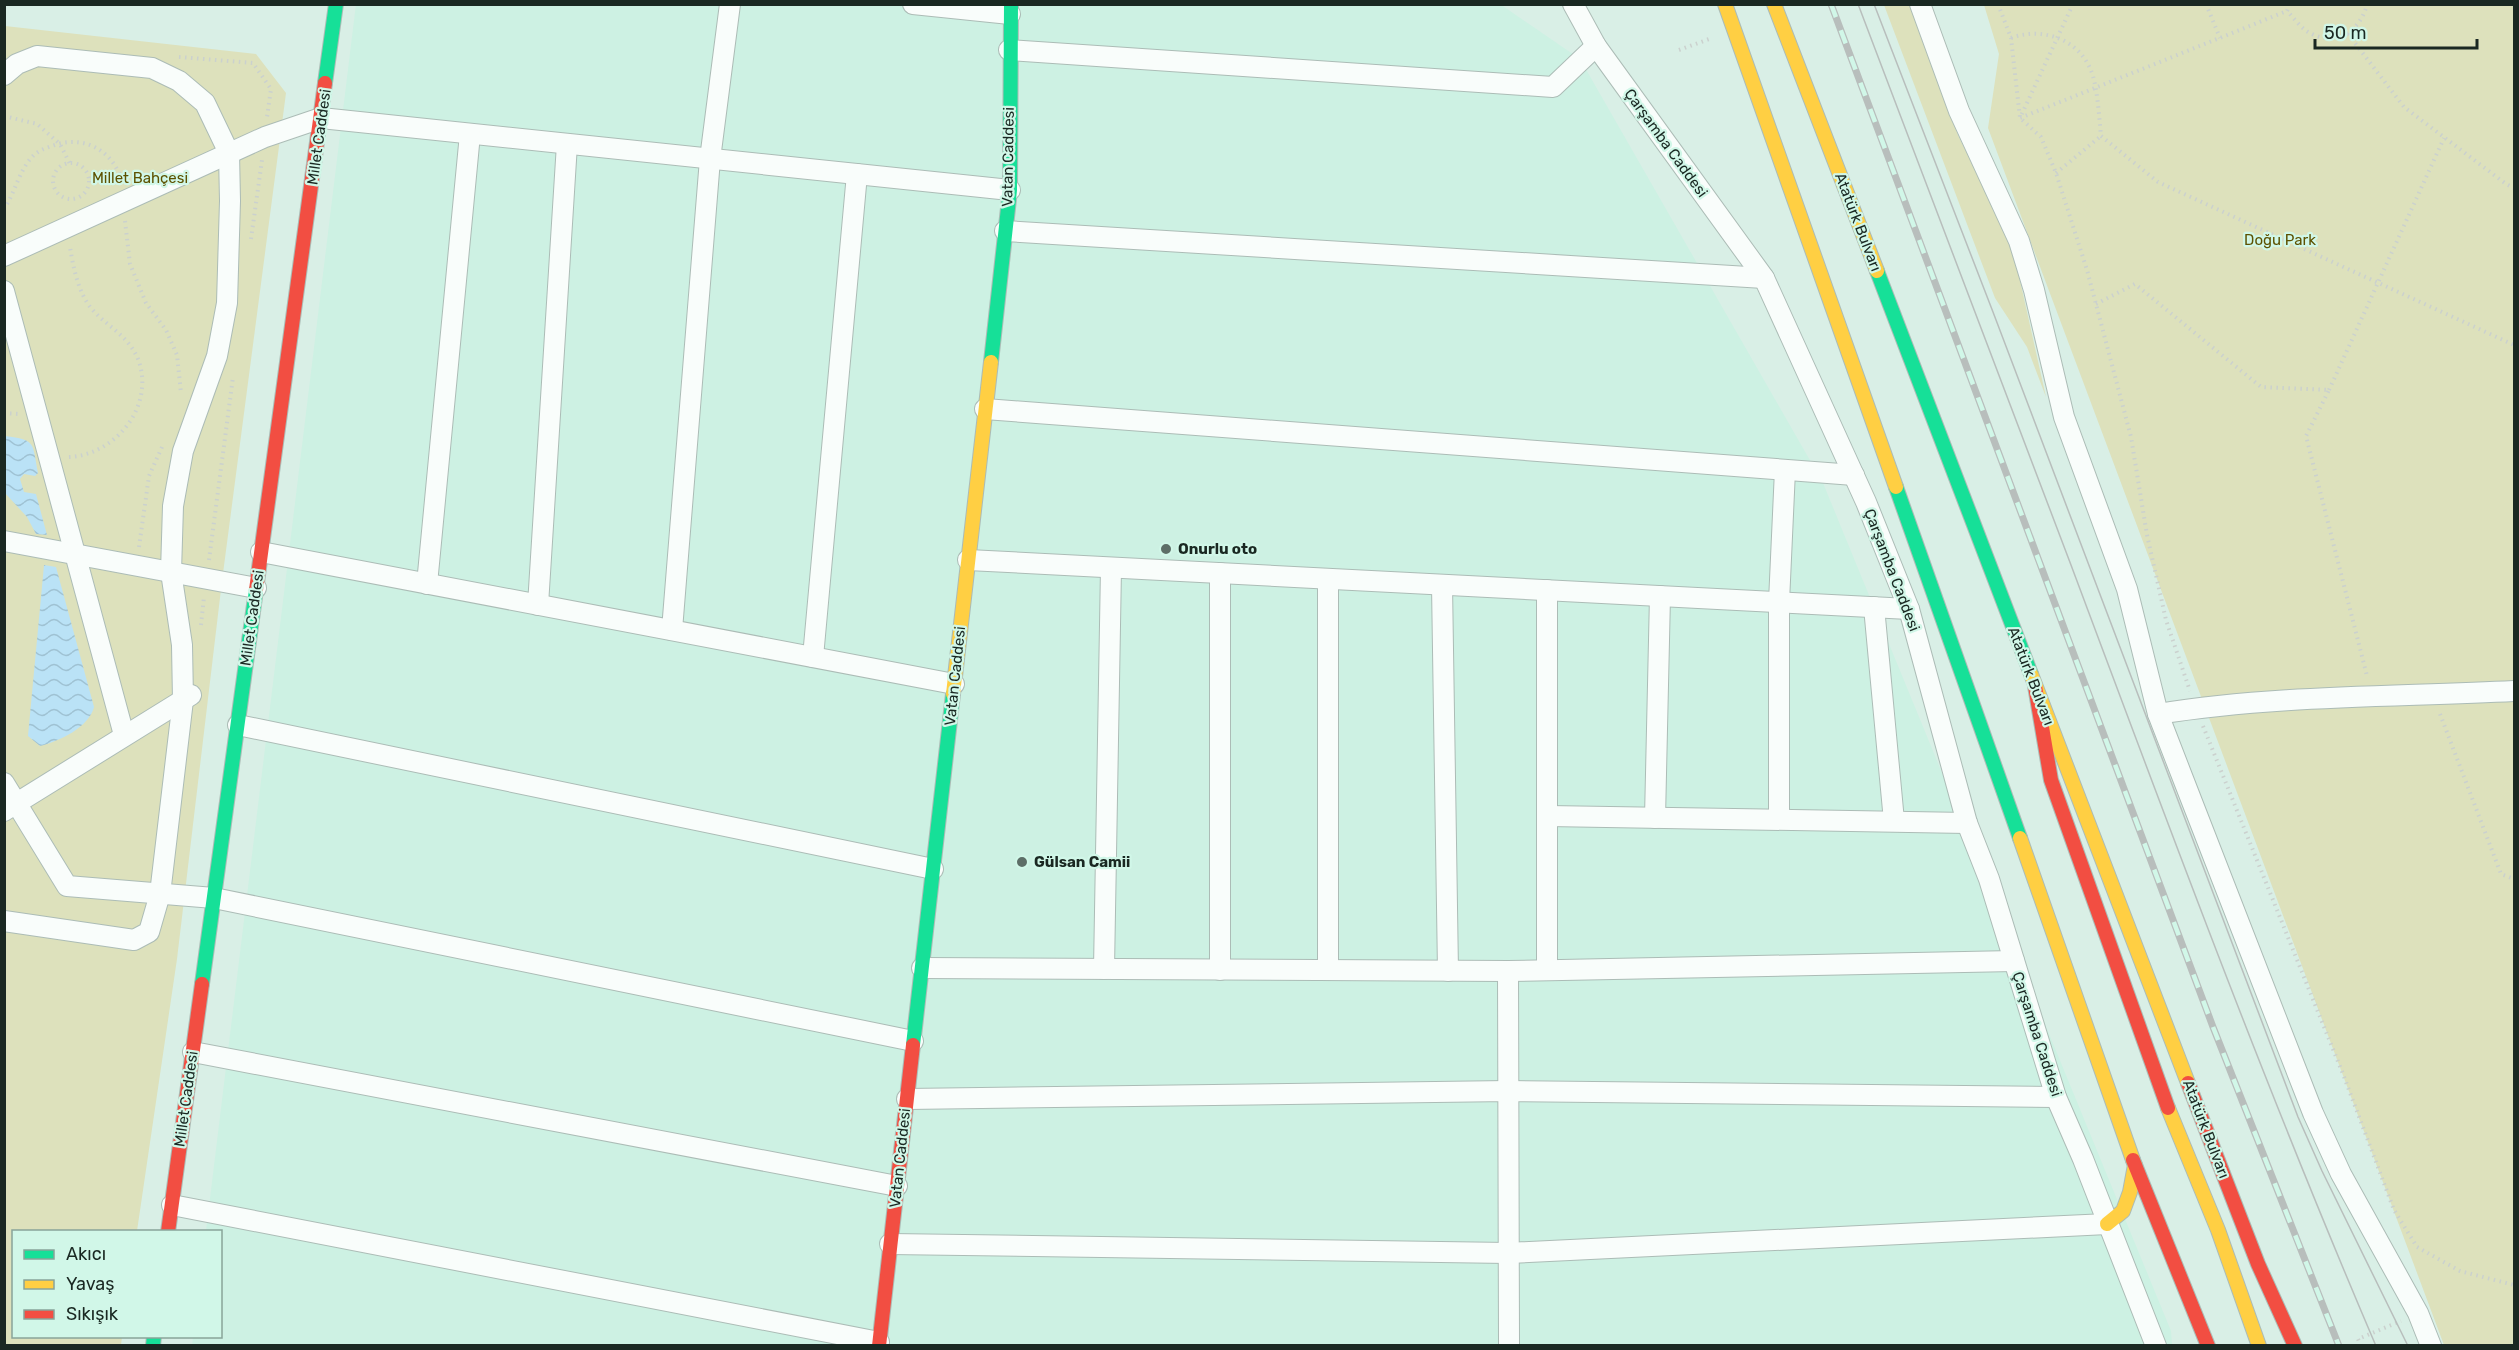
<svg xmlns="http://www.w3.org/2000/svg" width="2519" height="1350" viewBox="0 0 2519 1350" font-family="Rubik,sans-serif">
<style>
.built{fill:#cdf1e3}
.green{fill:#dde1bc}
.water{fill:url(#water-waves)}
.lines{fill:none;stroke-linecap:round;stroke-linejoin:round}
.street-casing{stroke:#acbcb6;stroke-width:22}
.fast-casing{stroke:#acbcb6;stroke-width:16}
.slow-casing{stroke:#acbcb6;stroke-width:16}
.jam-casing{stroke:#acbcb6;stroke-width:16}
.path{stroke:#cbd1ce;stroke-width:4;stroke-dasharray:1.5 4.5;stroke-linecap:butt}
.street{stroke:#f9fdfb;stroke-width:20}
.fast{stroke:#16e098;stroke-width:14}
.slow{stroke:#ffcf43;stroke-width:14}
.jam{stroke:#f24e42;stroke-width:14}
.tram{stroke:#b8bebc;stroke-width:1.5}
.rail-casing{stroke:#b8bebc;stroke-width:7}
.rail{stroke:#d1f7e8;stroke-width:4.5;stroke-dasharray:14;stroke-linecap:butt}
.poi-dot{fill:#5d6e67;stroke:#d1f7e8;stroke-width:2}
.labels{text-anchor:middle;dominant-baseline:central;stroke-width:4.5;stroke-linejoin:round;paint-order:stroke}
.street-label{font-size:15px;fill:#1a2822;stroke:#d1f7e8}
.park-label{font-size:15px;fill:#5d5100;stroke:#d1f7e8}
.poi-label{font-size:15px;font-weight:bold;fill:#1a2822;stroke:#d1f7e8;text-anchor:start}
</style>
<defs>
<pattern id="water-waves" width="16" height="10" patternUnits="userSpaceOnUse" patternTransform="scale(1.5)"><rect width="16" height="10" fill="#bae2f6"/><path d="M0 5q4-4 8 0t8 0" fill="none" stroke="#9fc2d3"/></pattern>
</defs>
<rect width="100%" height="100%" fill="#d9efe6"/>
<polygon class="built" points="356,4 1500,4 1580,59 1823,483 2171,1331 2172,1345 192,1346 193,1337 220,1336 220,1232 206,1231"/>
<g class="green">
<polygon points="1884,5 1910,5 1958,135 1996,212 2010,246 2019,276 2046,397 2027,347 1995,298"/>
<polygon points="1984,5 2514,5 2514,1345 2444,1345 1988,128 1999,54"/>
<polygon points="5,26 256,54 286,93 222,581 177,959 137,1231 14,1232 14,1336 122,1337 121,1345 5,1346"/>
</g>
<g class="water">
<path d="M5 436C37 440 32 443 38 473L35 476 24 474 20 479 24 492 36 494 47 535 36 534 27 517 5 493Z"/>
<path d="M44 565 56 567 94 707C89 727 60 741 40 746L28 736Z"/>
</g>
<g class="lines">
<defs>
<g id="street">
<polyline points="913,4 1010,14"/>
<polyline points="1573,4 1596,46 1764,278 1866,502 1909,609 1967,823 1989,879 2056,1097 2083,1159 2156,1346"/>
<polyline points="1920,4 1959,111 2019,241 2034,290 2064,417 2127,589 2158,714 2182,776 2313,1113 2341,1174 2418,1313 2431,1346"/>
<polyline points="1009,50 1553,87 1596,46"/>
<polyline points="4,75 17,64 37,56 152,68 179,81 205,103 229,153 230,201 227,303 217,356 183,451 173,506 171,572 182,645 183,700 160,894 149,932 134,940 4,921"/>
<polyline points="1005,231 1764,278"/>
<polyline points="4,256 265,137 321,118 1010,190"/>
<polyline points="4,291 124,735"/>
<polyline points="985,409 1854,475"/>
<polyline points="4,541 256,588"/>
<polyline points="261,552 954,684"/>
<polyline points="968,560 1909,609"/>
<polyline points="1220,573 1220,970"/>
<polyline points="427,584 470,134"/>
<polyline points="1442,585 1448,971"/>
<polyline points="1547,590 1547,970"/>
<polyline points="538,605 567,144"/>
<polyline points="1874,607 1894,821"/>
<polyline points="672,630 710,159 730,4"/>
<polyline points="813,657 857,174"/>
<path d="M2158 714C2276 695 2396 697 2514 691"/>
<polyline points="238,725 933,869"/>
<polyline points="4,783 67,886 214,898 913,1041"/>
<polyline points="4,811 191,695"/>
<polyline points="1548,816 1967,823"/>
<polyline points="1655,818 1660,596"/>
<polyline points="1779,819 1779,602 1785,470"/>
<polyline points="922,968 1508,971 2014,961"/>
<polyline points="1104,969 1111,568"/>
<polyline points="1328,970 1328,579"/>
<polyline points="1508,971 1509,1346"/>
<polyline points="193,1052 897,1186"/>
<polyline points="907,1099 1508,1091 2056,1097"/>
<polyline points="172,1205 879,1342"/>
<polyline points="890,1244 1508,1253 2107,1224"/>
</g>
<g id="fast">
<polyline points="325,83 336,4"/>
<polyline points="1877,271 2031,674"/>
<polyline points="991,362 1010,190 1011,4"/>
<polyline points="1896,487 2020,838"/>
<polyline points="202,984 256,590"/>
<polyline points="913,1045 953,694"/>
<polyline points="153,1346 154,1336"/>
</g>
<g id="slow">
<polyline points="1725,4 1896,487"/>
<polyline points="1774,4 1877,271"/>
<polyline points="2031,674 2188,1083"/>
<polyline points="953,694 991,362"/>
<polyline points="2020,838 2133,1160"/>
<polyline points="2168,1108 2218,1230 2259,1346"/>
<polyline points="2107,1224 2123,1211 2130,1192 2135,1165"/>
</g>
<g id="jam">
<polyline points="256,590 325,83"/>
<polyline points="2035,686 2051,780 2168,1108"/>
<polyline points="2188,1083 2258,1264 2295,1346"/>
<polyline points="2133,1160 2208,1346"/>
<polyline points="168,1232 202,984"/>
<polyline points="879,1346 913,1045"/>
</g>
</defs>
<use href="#street" class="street-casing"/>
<use href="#fast" class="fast-casing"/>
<use href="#slow" class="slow-casing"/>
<use href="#jam" class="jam-casing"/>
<g class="path">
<polyline points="1998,4 2011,38 2020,118 2041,137 2056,173 2087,270 2131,437 2147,535 2166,620 2190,691"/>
<polyline points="2073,4 2020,118 2287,11"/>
<polyline points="2206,4 2220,38"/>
<path d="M2290 4 2287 11C2295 19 2302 30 2312 34 2337 46 2361 30 2367 4"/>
<polyline points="2348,34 2404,107 2506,184 2514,188"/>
<path d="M2011 38C2044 26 2082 40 2093 76 2098 95 2099 116 2101 136L2158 182 2514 345"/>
<polyline points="1679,50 1712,38"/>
<polyline points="179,57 253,63 271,89 267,117"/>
<polyline points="4,116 37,124 60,144 70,164"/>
<circle cx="71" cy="181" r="18"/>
<polyline points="2056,173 2101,136"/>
<path d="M4 209C15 193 19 170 33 156 40 149 49 147 58 144 87 136 113 152 122 181"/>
<polyline points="125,221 130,264 146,303 166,330 177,355 181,393"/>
<polyline points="251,239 262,160"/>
<polyline points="2096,304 2135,284 2261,387 2329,390 2306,436 2367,676"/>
<polyline points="2329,390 2444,138"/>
<polyline points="4,413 19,414"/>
<path d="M69 457C115 455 156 406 138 359 128 335 106 326 91 308 78 292 73 266 70 247"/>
<polyline points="139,547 149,476 162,447"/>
<polyline points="209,560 233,377"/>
<polyline points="201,625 204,597"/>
<polyline points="2440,714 2501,874 2514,879"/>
<polyline points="2203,726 2343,1074 2394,1210 2417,1247 2460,1271 2514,1285"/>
<polyline points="2361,1346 2358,1339 2401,1321"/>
</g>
<use href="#street" class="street"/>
<use href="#fast" class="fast"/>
<use href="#slow" class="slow"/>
<use href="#jam" class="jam"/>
<g class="tram">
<path d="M1858 4C1930 191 2001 378 2071 565 2169 827 2266 1089 2376 1346"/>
<polyline points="1874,4 1993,312 2298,1117 2322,1171 2408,1346"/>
</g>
<defs>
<polyline id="rail" points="1831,4 2213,1027 2339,1346"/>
</defs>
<use href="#rail" class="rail-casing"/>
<use href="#rail" class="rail"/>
</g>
<g class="poi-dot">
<circle cx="1166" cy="549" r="6"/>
<circle cx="1022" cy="862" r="6"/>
</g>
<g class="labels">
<g class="street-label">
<text transform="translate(319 137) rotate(-82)">Millet Caddesi</text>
<text transform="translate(1666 143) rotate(54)">Çarşamba Caddesi</text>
<text transform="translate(1008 157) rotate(-89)">Vatan Caddesi</text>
<text transform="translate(1858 222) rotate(69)">Atatürk Bulvarı</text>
<text transform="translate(1892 570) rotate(69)">Çarşamba Caddesi</text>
<text transform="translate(252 618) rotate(-82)">Millet Caddesi</text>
<text transform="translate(955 676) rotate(-84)">Vatan Caddesi</text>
<text transform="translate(2031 676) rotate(69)">Atatürk Bulvarı</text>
<text transform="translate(2037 1034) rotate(72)">Çarşamba Caddesi</text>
<text transform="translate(186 1099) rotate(-82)">Millet Caddesi</text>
<text transform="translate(2206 1129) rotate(69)">Atatürk Bulvarı</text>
<text transform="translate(900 1158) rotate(-84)">Vatan Caddesi</text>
</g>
<g class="park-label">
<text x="140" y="178">Millet Bahçesi</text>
<text x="2280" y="240">Doğu Park</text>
</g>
<g class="poi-label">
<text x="1178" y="549">Onurlu oto</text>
<text x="1034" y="862">Gülsan Camii</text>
</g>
</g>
<rect width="2519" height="1350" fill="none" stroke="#1a2822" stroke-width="12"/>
<rect x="12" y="1230" width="210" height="108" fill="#d1f7e8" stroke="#88a499" stroke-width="1.5"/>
<rect x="24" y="1250" width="30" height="9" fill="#16e098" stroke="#88a499" stroke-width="1.5"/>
<text x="66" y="1260" font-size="18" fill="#1a2822">Akıcı</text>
<rect x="24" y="1280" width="30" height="9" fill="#ffcf43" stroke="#88a499" stroke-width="1.5"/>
<text x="66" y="1290" font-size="18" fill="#1a2822">Yavaş</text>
<rect x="24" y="1310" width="30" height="9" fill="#f24e42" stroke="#88a499" stroke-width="1.5"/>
<text x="66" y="1320" font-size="18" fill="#1a2822">Sıkışık</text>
<path d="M2315 39v9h162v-9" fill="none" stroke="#1a2822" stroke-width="3"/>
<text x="2324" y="39" font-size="18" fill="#1a2822" stroke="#d1f7e8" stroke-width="4.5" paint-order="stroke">50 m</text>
</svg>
